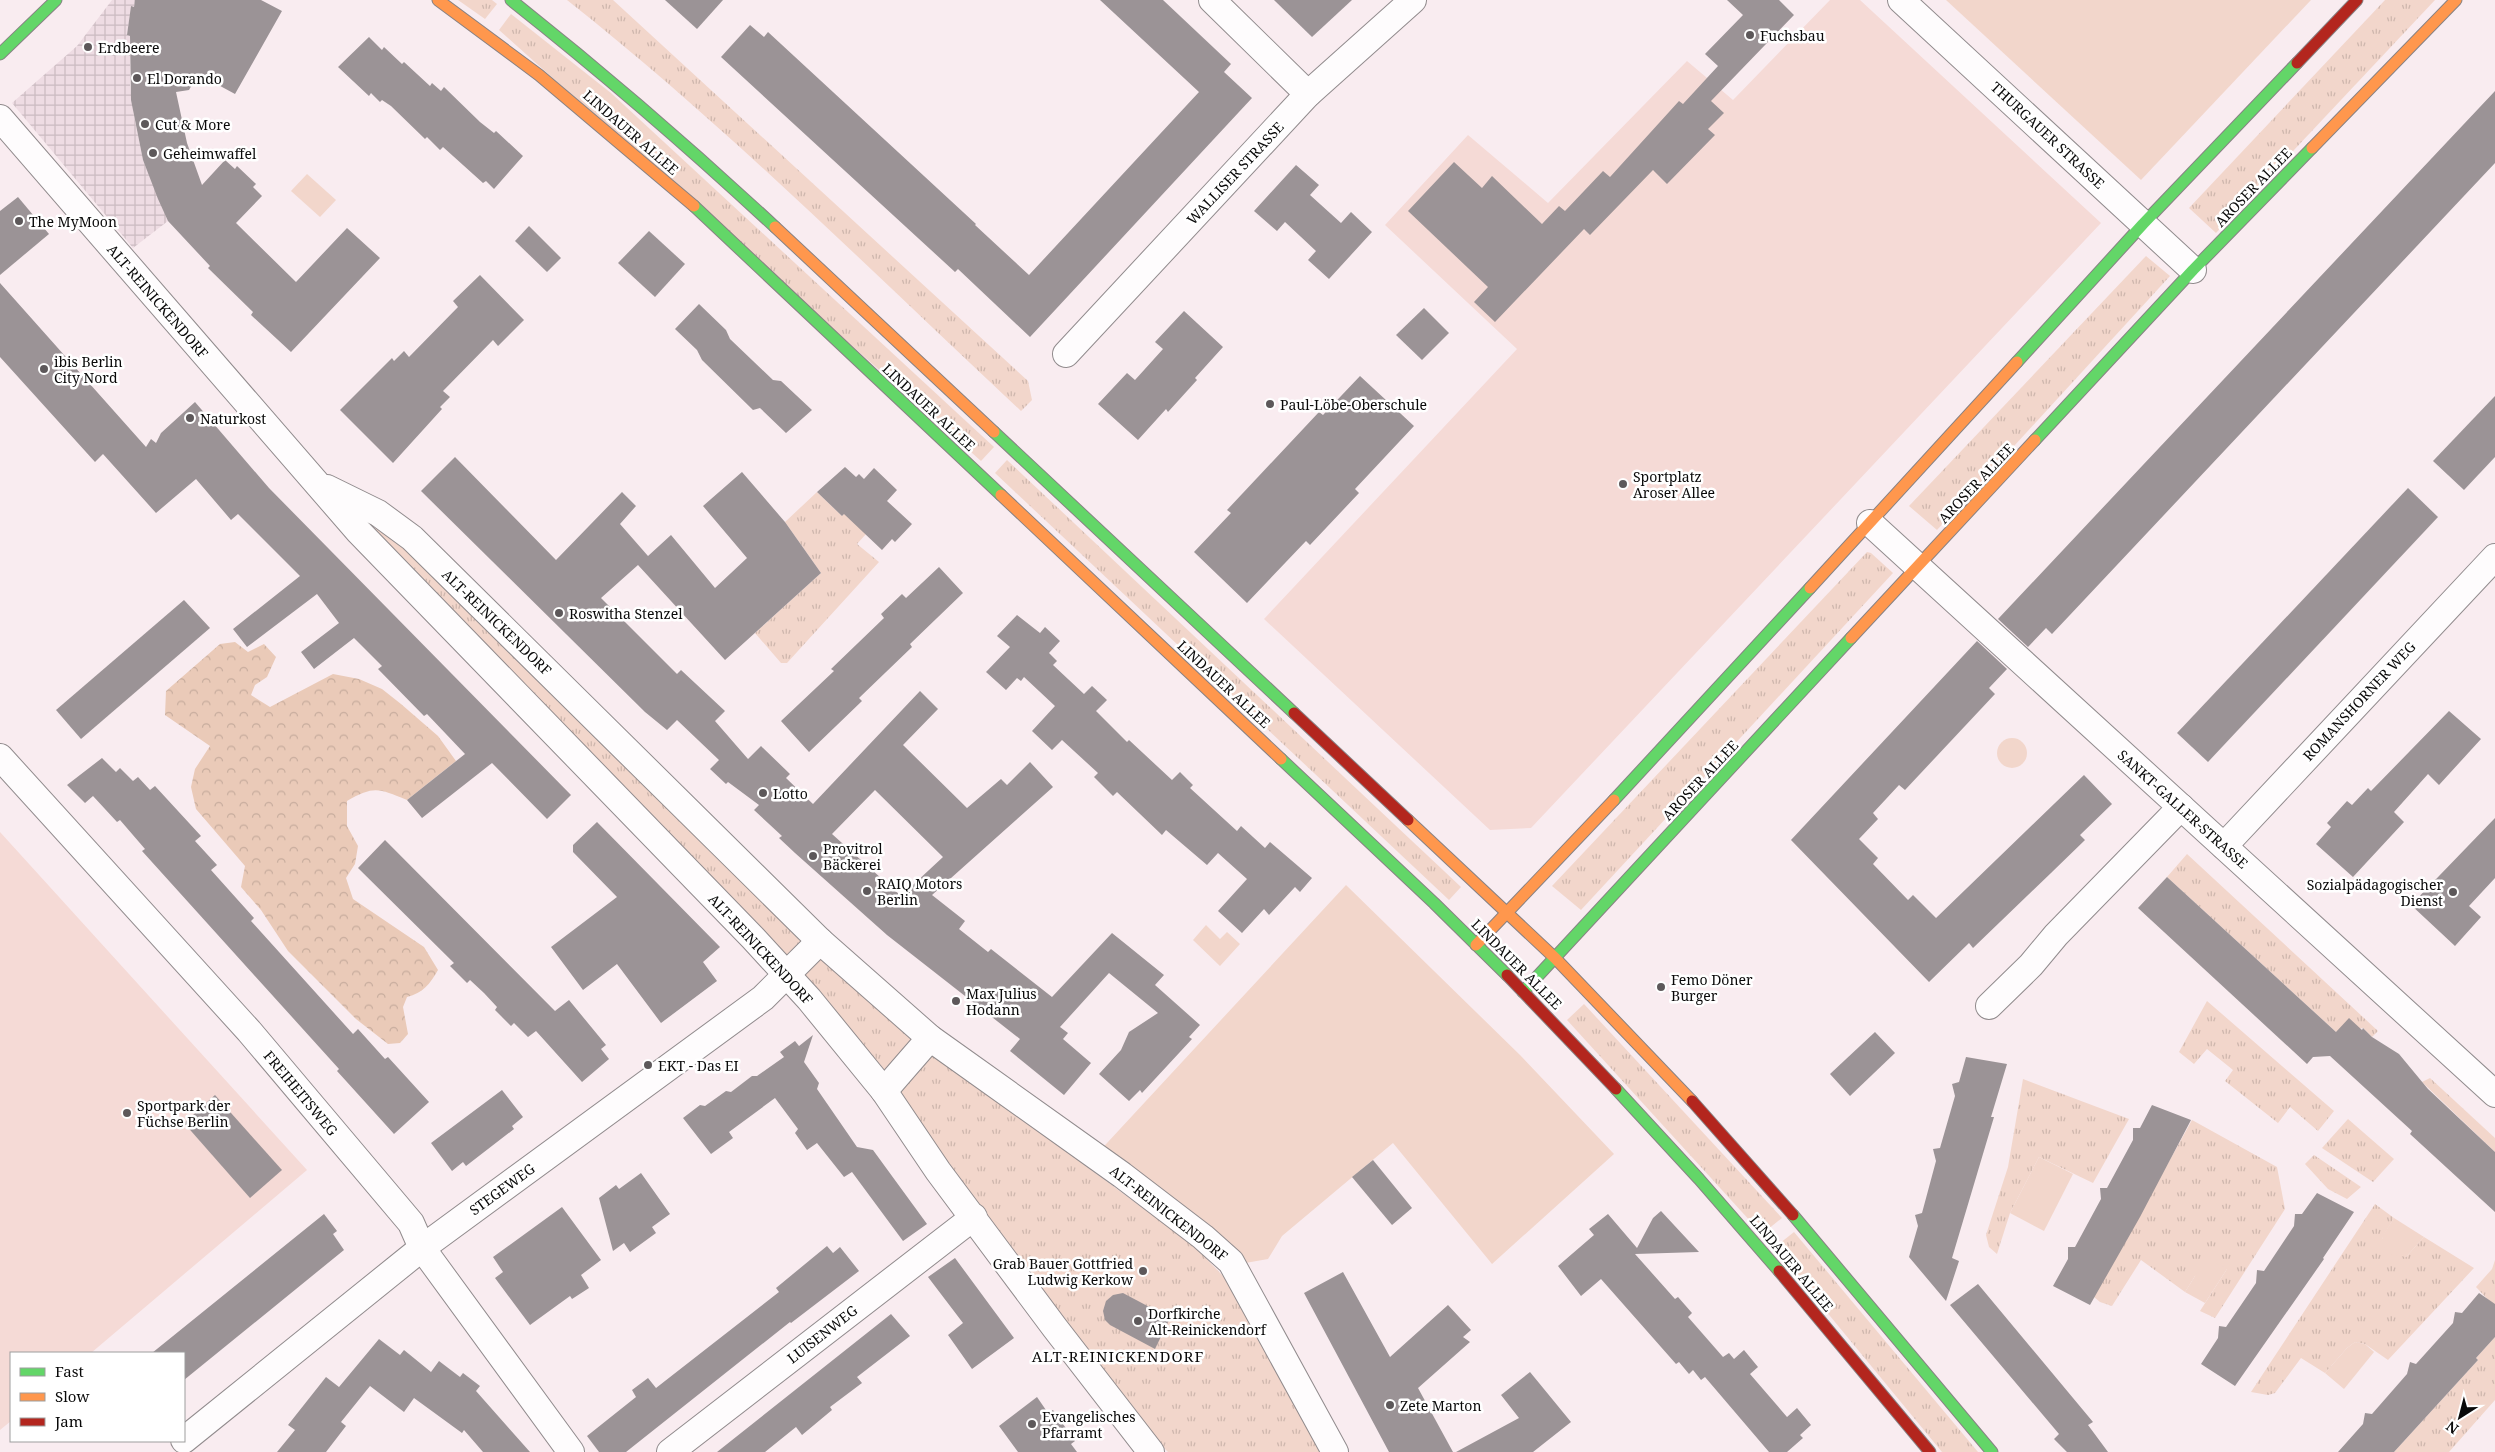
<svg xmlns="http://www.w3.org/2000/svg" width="2495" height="1452" viewBox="0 0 2495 1452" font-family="'Noto Serif',serif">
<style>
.grass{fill:url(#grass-tufts)}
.forest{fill:url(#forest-crowns)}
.park{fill:#f2d6cb}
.pitch{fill:#f5dad6}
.plaza{fill:url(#plaza-grid)}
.building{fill:#9b9396;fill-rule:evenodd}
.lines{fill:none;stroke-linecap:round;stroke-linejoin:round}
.street-casing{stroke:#918b8d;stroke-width:28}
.fast-casing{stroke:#888284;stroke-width:13}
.slow-casing{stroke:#888284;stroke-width:13}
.jam-casing{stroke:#888284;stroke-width:13}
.street{stroke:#fefcfd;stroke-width:26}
.fast{stroke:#63d668;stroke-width:11}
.slow{stroke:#ff974d;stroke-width:11}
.jam{stroke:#b3261e;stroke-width:11}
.poi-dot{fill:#5d585a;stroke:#fff;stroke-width:2}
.labels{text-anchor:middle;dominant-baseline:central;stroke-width:5;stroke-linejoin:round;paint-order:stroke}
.poi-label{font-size:14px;fill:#090909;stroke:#fff;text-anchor:start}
.street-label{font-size:14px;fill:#090909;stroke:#fff}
.neighbourhood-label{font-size:15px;letter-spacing:1px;fill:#090909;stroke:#fff}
</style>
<defs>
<pattern id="grass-tufts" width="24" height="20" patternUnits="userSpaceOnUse" patternTransform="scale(1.25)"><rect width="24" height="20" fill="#f2d6cb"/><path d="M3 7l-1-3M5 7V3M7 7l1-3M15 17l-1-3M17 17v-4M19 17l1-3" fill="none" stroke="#ceb6ad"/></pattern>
<pattern id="forest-crowns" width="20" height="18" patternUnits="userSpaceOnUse" patternTransform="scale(1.25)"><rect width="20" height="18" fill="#eacab8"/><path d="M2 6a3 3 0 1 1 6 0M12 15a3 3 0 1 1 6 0" fill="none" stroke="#c7ac9d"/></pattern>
<pattern id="plaza-grid" width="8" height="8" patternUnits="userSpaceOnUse" patternTransform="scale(1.25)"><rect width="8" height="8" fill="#eedce3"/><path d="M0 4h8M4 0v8" fill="none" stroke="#cbbbc1"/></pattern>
</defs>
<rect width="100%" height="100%" fill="#f9ecf0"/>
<g class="grass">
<polygon points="458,0 492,0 497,4 485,19"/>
<path d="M567 0H613L1028 381 1032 400 1021 411C872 272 728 127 567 0Z"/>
<polygon points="2385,0 2435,0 2216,233 2189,208"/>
<polygon points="511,14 611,93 994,447 981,461 499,30"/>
<polygon points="2146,256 2170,276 1937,530 1909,506"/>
<polygon points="1007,460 1461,887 1449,900 995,473"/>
<polygon points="817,492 842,516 848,509 866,534 857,544 879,562 787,663 781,663 755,633 821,573 785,522"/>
<polygon points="376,528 380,528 392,535 948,1064 1194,1246 1226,1279 1322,1452 1168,1452 1151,1435 906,1106 373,530"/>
<polygon points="1867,552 1871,553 1893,573 1581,910 1552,886"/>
<polygon points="2187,854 2378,1031 2372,1037 2363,1028 2336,1032 2167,877"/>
<polygon points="2207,1001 2334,1111 2318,1131 2290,1107 2278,1123 2225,1081 2233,1070 2207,1049 2194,1064 2179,1052"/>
<polygon points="1584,1004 1782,1218 1762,1234 1567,1020"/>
<polygon points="2430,1078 2495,1138 2495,1152 2422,1082"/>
<polygon points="2023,1079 2129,1119 2093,1183 2039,1157 2010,1213 1997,1254 1989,1247 1986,1235 2008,1167"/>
<polygon points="2348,1119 2394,1159 2373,1182 2322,1148"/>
<polygon points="2192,1120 2277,1167 2285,1209 2215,1318 2200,1311 2227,1269 2195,1276 2185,1292 2141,1260 2112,1306 2100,1302 2094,1297"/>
<polygon points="2314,1155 2361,1187 2347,1199 2328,1189 2305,1164"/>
<polygon points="2375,1204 2394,1218 2382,1238 2406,1257 2424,1237 2474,1268 2388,1360 2365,1344 2355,1342 2347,1348 2325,1373 2301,1358 2275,1393 2268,1395 2251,1392"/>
<polygon points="1794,1232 1978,1452 1942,1452 1774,1248"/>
<polygon points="2495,1260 2495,1304 2493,1305 2476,1287 2492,1269"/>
<polygon points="2495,1337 2495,1400 2449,1452 2394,1452 2478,1360 2476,1358"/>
</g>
<path class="forest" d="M235 642 248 652 264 644 276 657 267 677 255 685 251 695 270 707 333 674 359 679 382 689 401 704 438 736 456 761 407 800C379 789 375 785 347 801V826L358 846 355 864 346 878 353 899 424 947 438 970C430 984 423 993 407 997L403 1007 408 1034 400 1043 388 1044 356 1019 288 951 261 910 241 887 245 866 196 809 191 787 195 769 210 746 165 715 166 691 220 644Z"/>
<g class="park">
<polygon points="1946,0 2311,0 2141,180"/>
<polygon points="307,174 336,200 320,217 291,191"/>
<circle cx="2012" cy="753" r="15"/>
<polygon points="1346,885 1520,1055 1614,1154 1492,1264 1393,1143 1282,1236 1268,1259 1234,1265 1095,1156"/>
<polygon points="1206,925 1220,939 1227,932 1240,944 1220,966 1193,940"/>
<polygon points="2039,1157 2073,1174 2044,1231 2010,1213"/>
<polygon points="2394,1218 2424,1237 2406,1257 2391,1254 2385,1249 2382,1237"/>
<polygon points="2208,1262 2214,1262 2227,1269 2205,1303 2185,1292 2202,1265"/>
<polygon points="2355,1342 2365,1344 2374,1352 2344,1389 2325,1373 2347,1348"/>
</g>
<g class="pitch">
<polygon points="1830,0 1860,0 2101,223 1531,828 1490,830 1264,619 1517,349 1385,225 1468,135 1548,203 1687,61 1733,100"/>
<polygon points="0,832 307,1170 91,1353 11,1353 11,1421 0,1430"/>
</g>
<polygon class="plaza" points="112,0 135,0 134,7 131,7 127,35 130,36 130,86 134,116 143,160 168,221 133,248 12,103 77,46"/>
<g class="building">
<polygon points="135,0 261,0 282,11 235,94 198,74 189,90 176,92 187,143 202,185 225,160 235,169 237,166 256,184 253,187 262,196 236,223 296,282 347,228 380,258 291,352 251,315 253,312 208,268 210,266 168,221 158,199 143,160 131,100 130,36 127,35 131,6 134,7"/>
<polygon points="665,0 723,0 697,29"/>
<polygon points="1100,0 1163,0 1231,64 1224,72 1252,98 1030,337 958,269 955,272 721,57 750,25 764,37 768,32 976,224 975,225 1029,275 1199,92"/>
<polygon points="1274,0 1352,0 1312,37"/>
<polygon points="1727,0 1779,0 1794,15 1711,101 1724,113 1708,129 1715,135 1667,184 1653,170 1590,235 1584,229 1495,322 1474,302 1488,287 1408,211 1454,162 1482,188 1492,176 1542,224 1559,206 1565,211 1603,171 1610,177 1679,101 1683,104 1718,66 1705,54 1743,15"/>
<polygon points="369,37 382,50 384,47 402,64 404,62 430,86 432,83 441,91 444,87 480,122 494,133 496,131 523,156 494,189 486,181 483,183 443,147 440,150 427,137 425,139 391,106 382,100 380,102 371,93 369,96 338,67"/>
<polygon points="2495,91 2495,163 2069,616 2052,634 2046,628 2028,647 1998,619"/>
<polygon points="1296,165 1319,185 1310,195 1341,223 1351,212 1372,232 1329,279 1308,260 1316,251 1285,222 1277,231 1254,211"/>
<polygon points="18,197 49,234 0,275 0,211"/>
<polygon points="529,226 561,258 547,272 515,241"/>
<polygon points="649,231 685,264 655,297 618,263"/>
<polygon points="480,275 524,320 498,346 493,340 443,391 450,397 440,407 442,409 393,463 340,410 392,358 394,361 404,351 409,357 458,307 453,301"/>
<polygon points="0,283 146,447 151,439 156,443 161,433 195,402 269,488 571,795 547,819 492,763 422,818 407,800 465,754 427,714 424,716 378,669 382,666 354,638 314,669 301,652 339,623 317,594 247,647 233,629 300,576 238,514 231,520 196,479 156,513 103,454 95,462 0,357"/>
<polygon points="699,304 726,330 730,339 773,380 781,381 812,410 786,433 760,408 753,410 702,360 697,350 675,329"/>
<polygon points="1424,308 1449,333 1422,360 1396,335"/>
<polygon points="1184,311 1223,347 1195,378 1197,380 1168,412 1166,409 1138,440 1098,404 1127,373 1135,380 1163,349 1155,342"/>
<polygon points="1360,376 1414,426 1355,489 1359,493 1310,545 1306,541 1247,603 1194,552 1231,513 1227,510 1319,412 1323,415"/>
<polygon points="2495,396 2495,457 2464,490 2433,461"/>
<path d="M455 457 556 560 622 492 636 506 620 524 648 556 671 535 715 588 747 558 703 506 742 472 785 522 821 573 725 660 638 565 601 598 677 674 681 670 725 711 715 721 748 759 761 746 790 774 786 778 813 804 920 691 938 709 903 745 967 808 1001 779 1007 785 1030 762 1053 787 932 895 965 921 959 929 988 952 991 949 1052 997 1112 933 1164 975 1155 985 1200 1025 1189 1037 1192 1039 1142 1093 1140 1090 1129 1101 1099 1074 1121 1050 1129 1032 1158 1013 1109 973 1060 1027 1068 1033 1063 1039 1091 1063 1064 1095 1010 1051 1020 1039 887 935 795 853 779 838 782 836 754 810 759 805 728 782 726 784 710 769 719 760 677 720 667 730 645 712 421 491ZM875 790 943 857 901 896 832 834Z"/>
<polygon points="845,467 856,477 859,474 864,479 874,468 897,490 887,501 912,524 895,542 892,539 882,550 844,514 842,516 817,492"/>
<polygon points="2408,488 2438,517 2208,762 2177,733"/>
<polygon points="939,567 963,593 910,644 912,647 859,698 862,701 809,752 781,721 834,671 831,669 884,618 881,614 902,594 906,598"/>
<polygon points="184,600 210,628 81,739 56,710"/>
<polygon points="1017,615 1040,633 1045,627 1060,641 1049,653 1057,661 1053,665 1084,694 1092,686 1107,700 1096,711 1127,742 1129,740 1172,780 1180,772 1193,785 1190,788 1237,831 1241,826 1265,848 1270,842 1312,878 1300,892 1295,887 1269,915 1264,909 1242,933 1218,911 1247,879 1218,853 1207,865 1166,830 1162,835 1117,792 1113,796 1094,777 1098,773 1062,740 1052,750 1032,731 1055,706 1024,677 1021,681 1017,678 1006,690 986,672 1010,647 997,636"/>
<polygon points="1977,641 2007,669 1989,688 1995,694 1905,790 1899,785 1873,813 1878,819 1859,839 1878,858 1873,864 1908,900 1913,895 1936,918 2084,775 2112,804 2080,835 2085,840 2051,873 1973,948 1969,943 1929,982 1791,840"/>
<polygon points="2449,711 2481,739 2439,785 2428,774 2394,812 2404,822 2353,877 2316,844 2331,827 2327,823 2347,801 2352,805 2368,788 2371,791"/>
<polygon points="102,758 116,772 120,768 133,781 138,777 150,790 155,786 201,836 195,841 217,865 211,870 254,918 251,921 353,1034 358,1029 385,1059 388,1057 429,1102 394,1134 337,1071 339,1069 142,851 145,849 120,820 117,822 93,796 85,803 67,785"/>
<polygon points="2495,818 2495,878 2469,906 2481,917 2455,946 2411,905"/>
<polygon points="597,822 720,947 703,962 717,981 661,1023 617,964 583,990 551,947 617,897 573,852 573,845"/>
<polygon points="385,840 555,1011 569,1000 606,1045 601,1049 609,1059 582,1082 536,1031 528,1037 514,1023 511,1026 495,1010 497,1007 484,993 470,980 467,983 450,966 454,963 358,868"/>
<polygon points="2167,877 2336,1032 2349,1018 2362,1030 2363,1028 2372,1037 2399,1054 2428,1089 2495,1152 2495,1212 2410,1134 2412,1131 2330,1056 2313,1057 2307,1064 2138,908"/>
<polygon points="1875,1032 1895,1053 1850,1096 1830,1074"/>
<polygon points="813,1035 804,1062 819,1083 817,1089 857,1147 873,1150 927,1224 903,1241 852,1172 844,1177 817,1143 807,1150 795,1133 798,1129 775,1098 729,1132 733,1138 711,1154 683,1118 700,1105 705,1106 726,1091 731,1092 752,1076 757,1076 784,1057 780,1052 795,1041 799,1046"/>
<polygon points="1966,1057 2007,1064 1991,1117 1994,1117 1952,1258 1959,1261 1946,1301 1909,1257 1918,1226 1915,1215 1922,1213 1936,1161 1933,1149 1940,1148 1955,1096 1952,1084 1959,1082"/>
<polygon points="502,1090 523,1117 512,1126 514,1129 466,1166 463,1162 452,1171 431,1143"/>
<polygon points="215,1095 282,1170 250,1198 184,1123"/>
<polygon points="2152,1105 2191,1120 2140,1217 2090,1305 2053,1286 2068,1259 2068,1247 2075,1247 2101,1199 2100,1188 2107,1188 2133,1140 2133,1128 2140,1128"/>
<polygon points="1373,1160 1412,1208 1392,1225 1352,1177"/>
<polygon points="641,1173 670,1214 652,1227 656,1233 630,1252 624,1243 613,1251 599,1198 616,1185 619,1189"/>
<polygon points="2317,1193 2354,1212 2323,1258 2324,1259 2235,1386 2201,1364 2218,1338 2219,1326 2226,1327 2256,1283 2257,1270 2264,1271 2294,1226 2295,1214 2302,1214"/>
<polygon points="562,1207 601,1260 581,1275 589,1288 572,1299 570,1296 530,1325 495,1278 503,1272 493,1257"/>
<polygon points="1661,1211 1699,1252 1635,1254 1675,1299 1678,1297 1692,1313 1688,1317 1723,1357 1729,1353 1734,1359 1744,1350 1758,1367 1750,1374 1787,1417 1797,1408 1811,1425 1800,1435 1803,1438 1787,1452 1769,1452 1705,1377 1701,1380 1693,1370 1689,1374 1679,1362 1676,1364 1601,1279 1581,1296 1558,1266 1594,1235 1589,1229 1608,1214 1637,1248 1653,1218"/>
<polygon points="324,1214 337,1231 333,1234 344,1250 184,1380 184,1353 152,1353"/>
<polygon points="827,1246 833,1253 840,1247 859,1271 791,1323 790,1322 626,1452 599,1452 587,1436 636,1397 632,1390 648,1378 656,1388 779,1292 776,1288"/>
<polygon points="955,1258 1014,1338 972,1369 948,1335 963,1323 928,1277"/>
<polygon points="1343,1272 1390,1357 1448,1305 1471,1330 1463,1337 1470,1342 1418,1388 1453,1452 1389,1452 1304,1293"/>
<polygon points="1978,1284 2093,1422 2088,1425 2108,1452 2067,1452 2054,1439 2059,1434 1950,1305"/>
<polygon points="1123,1293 1170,1318 1155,1349 1110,1325 1105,1320 1103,1311 1106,1301 1113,1295"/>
<polygon points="2479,1293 2495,1304 2495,1337 2476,1358 2478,1360 2394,1452 2338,1452 2363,1424 2365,1413 2372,1414 2407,1374 2410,1362 2416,1364 2453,1323 2455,1312 2462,1313"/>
<polygon points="891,1314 910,1336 857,1377 862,1383 830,1407 832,1410 802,1435 796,1427 765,1452 717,1452"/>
<polygon points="379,1339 400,1355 404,1350 431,1372 439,1361 460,1377 463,1373 480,1386 476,1391 530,1452 483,1452 464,1430 462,1433 414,1398 404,1412 370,1386 341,1422 346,1426 326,1452 277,1452 295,1430 288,1425 326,1377 339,1387"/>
<polygon points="1530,1372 1571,1422 1533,1452 1456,1452 1519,1418 1501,1395"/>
<polygon points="1037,1397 1048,1413 1053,1410 1075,1441 1071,1444 1077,1452 1018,1452 999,1426"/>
</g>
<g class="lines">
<defs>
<g id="street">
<polyline points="1212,0 1308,94"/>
<polyline points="1901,0 2193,270"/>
<polyline points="0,118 359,532 753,938 809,999 884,1091 938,1171 1055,1328 1151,1452"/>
<polyline points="1066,354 1308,94 1413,0"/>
<polyline points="327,488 378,513 412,538 820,941 930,1038 1122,1175 1203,1237 1231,1262 1335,1452"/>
<polyline points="1870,523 2495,1094"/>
<polyline points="0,757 249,1031 411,1223 422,1248 571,1452"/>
<polyline points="2224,846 2495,557"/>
<polyline points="1989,1006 2031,965 2056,935 2181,807"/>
<polyline points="884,1091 930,1038"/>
<polyline points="184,1440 422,1248 763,998 820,941"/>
<polyline points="670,1452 974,1217"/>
</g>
<g id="fast">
<path d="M511 0C602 72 690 148 775 227"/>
<polyline points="0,54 56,0"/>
<polyline points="694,206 1001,495"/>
<polyline points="2017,362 2143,224 2297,63"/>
<polyline points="994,432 1294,713"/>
<polyline points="2035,440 2193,270 2312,148"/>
<polyline points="1281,759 1434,903 1507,975"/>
<polyline points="1614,800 1810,588"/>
<polyline points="1523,992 1851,638"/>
<polyline points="1616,1089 1699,1179 1779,1271"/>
<polyline points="1793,1215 1992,1452"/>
</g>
<g id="slow">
<polyline points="438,0 539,75 694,206"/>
<polyline points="2312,148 2456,0"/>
<polyline points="775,227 994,432"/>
<polyline points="1001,495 1281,759"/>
<polyline points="1810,588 2017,362"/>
<polyline points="1851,638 2035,440"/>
<polyline points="1408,820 1555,958 1692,1101"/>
<polyline points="1476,945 1614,800"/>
</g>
<g id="jam">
<polyline points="2297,63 2357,0"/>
<polyline points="1294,713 1408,820"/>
<polyline points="1507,975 1616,1089"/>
<polyline points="1692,1101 1793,1215"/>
<polyline points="1779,1271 1930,1452"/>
</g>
</defs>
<use href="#street" class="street-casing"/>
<use href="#fast" class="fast-casing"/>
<use href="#slow" class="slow-casing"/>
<use href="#jam" class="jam-casing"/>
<use href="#street" class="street"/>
<use href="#fast" class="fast"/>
<use href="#slow" class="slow"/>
<use href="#jam" class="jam"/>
</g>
<g class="poi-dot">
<circle cx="1750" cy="35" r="5"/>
<circle cx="88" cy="47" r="5"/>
<circle cx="137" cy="78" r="5"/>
<circle cx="145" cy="124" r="5"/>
<circle cx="153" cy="153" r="5"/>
<circle cx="19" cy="221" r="5"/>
<circle cx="44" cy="369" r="5"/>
<circle cx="1270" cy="404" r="5"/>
<circle cx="190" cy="418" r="5"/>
<circle cx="1623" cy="484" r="5"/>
<circle cx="559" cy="613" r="5"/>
<circle cx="763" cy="793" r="5"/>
<circle cx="813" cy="856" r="5"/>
<circle cx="867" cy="891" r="5"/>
<circle cx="2453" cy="892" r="5"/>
<circle cx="1661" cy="987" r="5"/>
<circle cx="956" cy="1001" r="5"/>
<circle cx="648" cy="1065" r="5"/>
<circle cx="127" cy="1113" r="5"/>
<circle cx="1143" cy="1271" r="5"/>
<circle cx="1138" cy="1321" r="5"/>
<circle cx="1390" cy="1405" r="5"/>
<circle cx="1032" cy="1424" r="5"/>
</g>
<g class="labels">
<g class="poi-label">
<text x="1760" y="35">Fuchsbau</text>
<text x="98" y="47">Erdbeere</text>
<text x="147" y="78">El Dorando</text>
<text x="155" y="124">Cut &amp; More</text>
<text x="163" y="153">Geheimwaffel</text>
<text x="29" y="221">The MyMoon</text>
<text x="54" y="361">ibis Berlin<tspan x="54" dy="16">City Nord</tspan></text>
<text x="1280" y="404">Paul-Löbe-Oberschule</text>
<text x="200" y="418">Naturkost</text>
<text x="1633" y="476">Sportplatz<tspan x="1633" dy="16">Aroser Allee</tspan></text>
<text x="569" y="613">Roswitha Stenzel</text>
<text x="773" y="793">Lotto</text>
<text x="823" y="848">Provitrol<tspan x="823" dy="16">Bäckerei</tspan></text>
<text x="877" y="883">RAIQ Motors<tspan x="877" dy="16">Berlin</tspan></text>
<text x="2443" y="884" text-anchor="end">Sozialpädagogischer<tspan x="2443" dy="16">Dienst</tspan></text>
<text x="1671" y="979">Femo Döner<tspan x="1671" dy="16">Burger</tspan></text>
<text x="966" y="993">Max Julius<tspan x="966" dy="16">Hodann</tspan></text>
<text x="658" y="1065">EKT - Das EI</text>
<text x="137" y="1105">Sportpark der<tspan x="137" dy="16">Füchse Berlin</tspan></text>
<text x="1133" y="1263" text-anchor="end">Grab Bauer Gottfried<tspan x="1133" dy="16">Ludwig Kerkow</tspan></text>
<text x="1148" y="1313">Dorfkirche<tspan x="1148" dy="16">Alt-Reinickendorf</tspan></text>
<text x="1400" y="1405">Zete Marton</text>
<text x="1042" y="1416">Evangelisches<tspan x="1042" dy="16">Pfarramt</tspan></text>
</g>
<g class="street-label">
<text transform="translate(631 132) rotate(41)">LINDAUER ALLEE</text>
<text transform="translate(2048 135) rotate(43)">THURGAUER STRASSE</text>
<text transform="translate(1235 173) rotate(-47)">WALLISER STRASSE</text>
<text transform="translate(2253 187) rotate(-46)">AROSER ALLEE</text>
<text transform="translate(158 301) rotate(49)">ALT-REINICKENDORF</text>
<text transform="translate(929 407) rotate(43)">LINDAUER ALLEE</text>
<text transform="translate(1976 483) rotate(-47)">AROSER ALLEE</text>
<text transform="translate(497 622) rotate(44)">ALT-REINICKENDORF</text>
<text transform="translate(1224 684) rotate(43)">LINDAUER ALLEE</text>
<text transform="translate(2359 701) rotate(-47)">ROMANSHORNER WEG</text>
<text transform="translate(1700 780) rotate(-47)">AROSER ALLEE</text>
<text transform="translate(2183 809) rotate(42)">SANKT-GALLER-STRASSE</text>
<text transform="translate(761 949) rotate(47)">ALT-REINICKENDORF</text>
<text transform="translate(1517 964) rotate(45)">LINDAUER ALLEE</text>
<text transform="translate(301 1093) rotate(50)">FREIHEITSWEG</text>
<text transform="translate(502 1189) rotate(-36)">STEGEWEG</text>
<text transform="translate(1169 1213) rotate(38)">ALT-REINICKENDORF</text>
<text transform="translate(1792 1263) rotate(50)">LINDAUER ALLEE</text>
<text transform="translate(822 1334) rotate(-38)">LUISENWEG</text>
</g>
<g class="neighbourhood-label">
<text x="1118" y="1356">ALT-REINICKENDORF</text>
</g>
</g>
<rect x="10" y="1352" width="175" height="90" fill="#ffffff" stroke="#9d9d9d"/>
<rect x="20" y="1368" width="25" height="8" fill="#63d668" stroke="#9d9d9d"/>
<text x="55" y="1377" font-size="15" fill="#090909">Fast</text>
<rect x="20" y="1393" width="25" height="8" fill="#ff974d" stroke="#9d9d9d"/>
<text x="55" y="1402" font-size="15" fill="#090909">Slow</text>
<rect x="20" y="1418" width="25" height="8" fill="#b3261e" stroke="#9d9d9d"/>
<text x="55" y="1427" font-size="15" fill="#090909">Jam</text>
<g transform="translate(2460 1417) rotate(216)" stroke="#ffffff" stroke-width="4" paint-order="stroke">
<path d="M0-4L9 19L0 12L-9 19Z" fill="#090909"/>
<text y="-8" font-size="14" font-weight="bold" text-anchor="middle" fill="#090909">N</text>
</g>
</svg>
